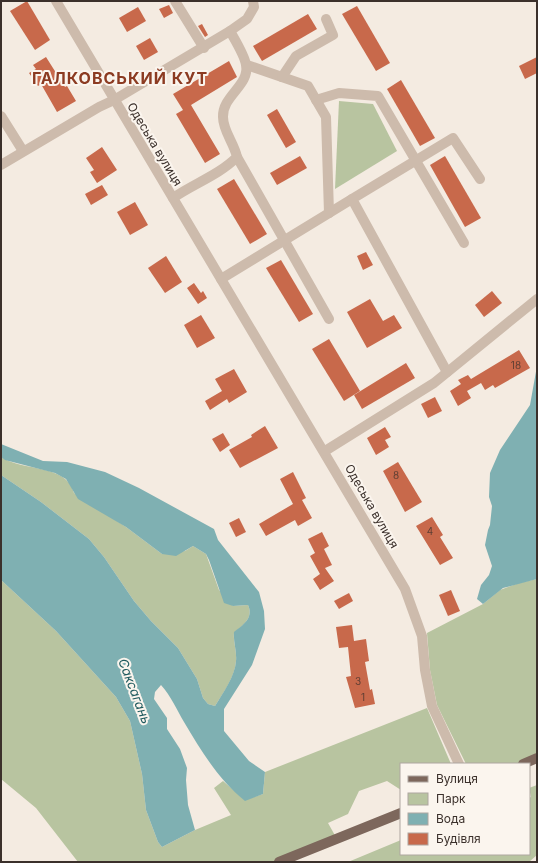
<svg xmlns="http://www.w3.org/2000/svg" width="538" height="863" viewBox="0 0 538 863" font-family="Inter,sans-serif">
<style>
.green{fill:#b8c4a0}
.water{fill:#7fb0b2}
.building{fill:#c8694b}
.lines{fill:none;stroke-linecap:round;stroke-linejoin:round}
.minor{stroke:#cdbbac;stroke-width:10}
.major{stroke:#7d675c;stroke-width:10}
.labels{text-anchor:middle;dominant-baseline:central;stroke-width:4;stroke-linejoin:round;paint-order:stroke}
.number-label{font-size:10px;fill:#5e3e33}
.street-label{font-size:12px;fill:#3b302b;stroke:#fbf5ee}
.water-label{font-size:13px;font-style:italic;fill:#1f5a5e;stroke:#fbf5ee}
.district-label{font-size:16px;font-weight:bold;letter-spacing:1px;fill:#8c3b22;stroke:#fbf5ee}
</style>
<rect width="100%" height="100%" fill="#f4ebe1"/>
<g class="green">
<polygon points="339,101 373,104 397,151 335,189"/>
<path d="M1 457C23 472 66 463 74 493L126 527 162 554 185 551 193 546 206 554 219 590 233 606 248 605C254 618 243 625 234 633 233 642 237 651 236 661 235 677 223 693 215 706L208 704 203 698 197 679 178 648 151 621 134 601 104 557 89 539 41 502 1 475Z"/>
<polygon points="537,579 537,758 523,764 466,764 437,705 430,670 427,633 483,604 500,590 519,583"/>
<polygon points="1,580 56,631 116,697 130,721 142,774 146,810 158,842 162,847 195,830 231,815 214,788 223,781 245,800 263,794 265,772 427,708 451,764 401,764 401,790 387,781 359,791 348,814 328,823 337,839 279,862 78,862 36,808 1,779"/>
<polygon points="537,785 537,855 529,862 348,862 401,840 401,854 529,854 529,798 531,797 529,788"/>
</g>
<g class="water">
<polygon points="537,366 537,579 503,588 483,604 477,599 481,585 489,575 492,566 485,545 488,530 490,525 492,506 489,497 490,473 500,450 530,405"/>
<path d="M1 444 43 461 67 462 105 472 139 488 214 529 218 540 259 592 264 611 265 629 252 665 224 709V731L249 761 265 772 263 794 245 801C218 779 202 752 184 722 177 710 171 696 161 685L155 692 154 699 167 718V729L180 749 187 768 186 780 188 805 195 830 162 847 158 842 146 810 142 774 130 721 116 697 56 631 1 580V475L41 502 89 539 104 557 134 601 151 621 178 648 197 679 203 698 208 704 215 706C223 693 235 676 236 661 237 651 233 642 234 632 243 625 254 618 248 605L233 606 224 603 209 560 206 554 193 546 176 556 162 554 126 527 78 499 66 479 55 473 5 460 1 457Z"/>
</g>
<g class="building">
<polygon points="27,1 50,40 35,50 10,11"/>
<polygon points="169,5 173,13 164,18 159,9"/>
<polygon points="357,6 390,63 376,71 342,14"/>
<polygon points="138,7 146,21 127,32 119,18"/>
<polygon points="308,14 317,29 262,61 253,46"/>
<polygon points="202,24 208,35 205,37 198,26"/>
<polygon points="150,38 158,52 144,60 136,46"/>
<polygon points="46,57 65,87 67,86 76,101 57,112 41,84 38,86 29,73 36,69 33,65"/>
<polygon points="537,57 537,73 525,79 519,66"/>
<polygon points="229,61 237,77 191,105 220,154 205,163 176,114 183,110 173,94"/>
<polygon points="401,80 435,138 420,146 387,89"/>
<polygon points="277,109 296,142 286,148 267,115"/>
<polygon points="102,147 117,170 97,183 90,172 94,170 86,158"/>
<polygon points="300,156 307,168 277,185 270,173"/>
<polygon points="445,156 481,218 465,227 430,165"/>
<polygon points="234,179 267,234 250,244 217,189"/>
<polygon points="102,185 108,195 91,205 85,194"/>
<polygon points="135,202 148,225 130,235 117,212"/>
<polygon points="366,252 373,265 363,270 357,256"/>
<polygon points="166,256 182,282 165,293 148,268"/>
<polygon points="281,260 313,314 299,322 266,268"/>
<polygon points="194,283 201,293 203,291 207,298 198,304 187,288"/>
<polygon points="492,291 502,303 484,317 475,305"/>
<polygon points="370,299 383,321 394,315 402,328 367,348 347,312"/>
<polygon points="201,315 215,338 197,348 184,325"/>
<polygon points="329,339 360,391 344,401 312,349"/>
<polygon points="519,350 530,368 495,388 493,385 485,390 481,383 467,391 471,398 458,406 450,391 461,384 458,380 468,375 471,379"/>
<polygon points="406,363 415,378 362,409 354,395"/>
<polygon points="234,369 247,392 229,403 227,399 210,410 205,401 222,391 215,379"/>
<polygon points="435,397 442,411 428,418 421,404"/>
<polygon points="265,426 278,448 240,468 229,450 252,437 251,435"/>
<polygon points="385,427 391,437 385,440 389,447 376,455 367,438"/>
<polygon points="223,433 230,445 220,452 212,439"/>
<polygon points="398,462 422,502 405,512 383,471"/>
<polygon points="293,472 306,498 302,500 312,518 298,526 295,520 266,536 259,524 293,504 280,479"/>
<polygon points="432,517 443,535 440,537 453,558 440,565 416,526"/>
<polygon points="239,518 246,532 236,537 229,523"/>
<polygon points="322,532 329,546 324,549 332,565 325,568 334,581 320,590 313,579 320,574 310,556 315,553 308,539"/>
<polygon points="451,590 460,611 448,616 439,595"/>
<polygon points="349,593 353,601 339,609 334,601"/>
<polygon points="352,625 354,641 366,639 369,661 365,662 370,690 372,689 375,704 355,708 346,677 351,676 348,647 339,648 336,627"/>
</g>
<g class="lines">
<g class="minor">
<polyline points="56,1 405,589 422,636 425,670 432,706 459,764"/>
<polyline points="175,1 204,48"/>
<polyline points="247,65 308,86 326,117 329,213"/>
<polyline points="282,77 296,56 333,35 326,19"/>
<polyline points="316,100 339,93 378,96 464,243"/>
<polyline points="1,116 23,151"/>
<polyline points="237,157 329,319"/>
<polyline points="1,165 99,107 114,100 230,31 247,19 254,7 253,1"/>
<path d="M173 198C193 184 219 175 237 157 234 143 223 131 223 117 222 96 250 85 246 65 245 56 235 40 230 31"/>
<polyline points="221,279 352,199"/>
<polyline points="447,372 352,199 453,138 480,179"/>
<polyline points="325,451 434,383 537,299"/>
</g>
<g class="major">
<polyline points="523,764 537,758"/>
<polyline points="279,862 401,813"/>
</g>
</g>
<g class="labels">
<g class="number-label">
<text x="516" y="365">18</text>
<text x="396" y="475">8</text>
<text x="430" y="531">4</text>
<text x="358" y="681">3</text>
<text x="363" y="697">1</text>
</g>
<g class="street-label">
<text transform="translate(155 144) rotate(59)">Одеська вулиця</text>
<text transform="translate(372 506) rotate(60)">Одеська вулиця</text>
</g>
<g class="water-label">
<text transform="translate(135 691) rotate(69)">Саксагань</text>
</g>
<g class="district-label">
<text x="120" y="78">ГАЛКОВСЬКИЙ КУТ</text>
</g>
</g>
<rect width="538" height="863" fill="none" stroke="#3b302b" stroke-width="4"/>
<rect x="400" y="763" width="130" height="92" fill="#fbf5ee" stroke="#aea6a0"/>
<rect x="408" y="776" width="20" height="6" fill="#7d675c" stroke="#aea6a0"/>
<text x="436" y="783" font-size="12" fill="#3b302b">Вулиця</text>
<rect x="408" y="793" width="20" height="12" fill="#b8c4a0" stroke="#aea6a0"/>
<text x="436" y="803" font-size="12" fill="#3b302b">Парк</text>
<rect x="408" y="813" width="20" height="12" fill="#7fb0b2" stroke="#aea6a0"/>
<text x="436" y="823" font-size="12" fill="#3b302b">Вода</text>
<rect x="408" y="833" width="20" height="12" fill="#c8694b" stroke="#aea6a0"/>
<text x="436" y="843" font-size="12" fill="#3b302b">Будівля</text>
</svg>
